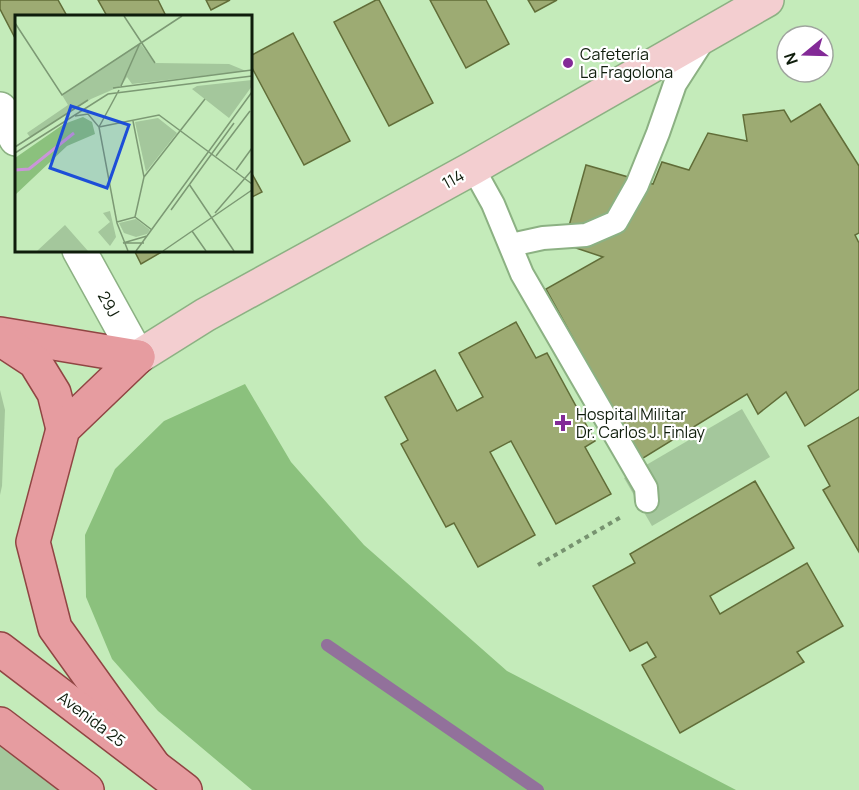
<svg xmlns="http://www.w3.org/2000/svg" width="859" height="790" viewBox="0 0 859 790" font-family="Manrope,sans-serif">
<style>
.green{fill:#a4c79c}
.forest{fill:#8bc17d}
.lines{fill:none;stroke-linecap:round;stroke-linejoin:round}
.stream{stroke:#92719b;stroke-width:12}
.building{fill:#9dab73;stroke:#616d38;stroke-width:1.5}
.lane-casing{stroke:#8cb183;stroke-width:26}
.street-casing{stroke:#8cb183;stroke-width:36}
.secondary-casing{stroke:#8cb183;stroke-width:36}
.primary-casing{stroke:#904543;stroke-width:36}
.path{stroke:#779370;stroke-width:4;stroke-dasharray:4.5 4.5;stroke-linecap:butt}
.lane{stroke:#fff;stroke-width:22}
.street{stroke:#fff;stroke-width:33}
.secondary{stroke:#f3ced0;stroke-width:33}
.primary{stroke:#e69ca0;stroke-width:33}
.poi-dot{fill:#832a97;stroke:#fff;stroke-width:2}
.labels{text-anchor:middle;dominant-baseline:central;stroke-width:4.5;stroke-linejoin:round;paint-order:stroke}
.poi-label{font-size:16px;fill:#0f1d0c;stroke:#fff;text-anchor:start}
.street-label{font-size:16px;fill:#0f1d0c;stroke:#fff}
.inset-river{fill:none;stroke:#ca95d8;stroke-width:3}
.inset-road{fill:none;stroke:#7c9974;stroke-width:1.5}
.view{fill:#1d4ed8;fill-opacity:0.15;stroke:#1d4ed8;stroke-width:3}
.inset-edge{fill:none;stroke:#0f1d0c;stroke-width:3}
</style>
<rect width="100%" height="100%" fill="#c4ebba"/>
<g class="green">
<polygon points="0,390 5,410 2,486 0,495"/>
<polygon points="742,409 770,457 652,526 624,478"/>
<polygon points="0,719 87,790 0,790"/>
</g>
<polygon class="forest" points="245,384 291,462 364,545 507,671 736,790 252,790 158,711 112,659 86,597 85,535 115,469 164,421"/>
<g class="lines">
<polyline class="stream" points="327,645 538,790"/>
</g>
<g class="building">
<polygon points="0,0 58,0 67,16 16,16 16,40 0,9"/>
<polygon points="98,0 158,0 166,16 107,16"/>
<polygon points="206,0 230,0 211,10"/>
<polygon points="376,0 379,0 433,103 389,126 334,22"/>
<polygon points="430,0 486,0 509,44 466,68"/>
<polygon points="528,0 557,0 535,12"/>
<polygon points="293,33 350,141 304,165 250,64 250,56"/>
<polygon points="820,104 859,166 859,233 855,235 859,243 859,389 805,426 786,392 758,414 747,394 640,460 546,289 603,257 564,244 586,165 653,184 662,162 689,170 708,133 747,141 743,115 784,110 791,122"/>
<polygon points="250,170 262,192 250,198"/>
<polygon points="134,250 165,250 141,264"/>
<polygon points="516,322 536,358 547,353 595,441 585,447 611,494 556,524 511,441 490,452 535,535 478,567 454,523 446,527 401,444 408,440 385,397 435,370 457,411 483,397 459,353"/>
<polygon points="859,417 859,552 823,490 830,486 808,446"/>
<polygon points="755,481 794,548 710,596 720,614 807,563 843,626 797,652 804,662 680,733 642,665 656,657 647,642 630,651 593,586 635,563 630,554"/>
</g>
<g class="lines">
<defs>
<g id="lane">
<polyline points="473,168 493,204 522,274 646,488 647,501"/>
<polyline points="511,245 543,238 586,235 616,222 637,185 658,133 675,84 704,39"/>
</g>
<g id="street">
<polyline points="0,109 16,139"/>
<polyline points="79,250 138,357"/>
</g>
<polyline id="secondary" points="138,357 205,315 473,168 767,0"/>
<g id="primary">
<polyline points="0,334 138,357"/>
<polyline points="0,339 35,362 54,393 63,429"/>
<polyline points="138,357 63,429 33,542 55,628 154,766"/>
<polyline points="0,649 185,790"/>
<polyline points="0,724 87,790"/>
</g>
</defs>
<use href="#lane" class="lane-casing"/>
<use href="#street" class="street-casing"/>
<use href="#secondary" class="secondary-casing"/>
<use href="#primary" class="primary-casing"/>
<polyline class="path" points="538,565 621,517"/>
<use href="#lane" class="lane"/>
<use href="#street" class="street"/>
<use href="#secondary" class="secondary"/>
<use href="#primary" class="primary"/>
</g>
<g class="poi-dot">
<circle cx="568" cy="63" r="6"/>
<path d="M560 414h6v6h6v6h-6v6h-6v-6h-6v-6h6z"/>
</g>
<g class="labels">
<g class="poi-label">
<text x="580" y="54">Cafetería<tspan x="580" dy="18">La Fragolona</tspan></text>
<text x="576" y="414">Hospital Militar<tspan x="576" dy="18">Dr. Carlos J. Finlay</tspan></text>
</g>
<g class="street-label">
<text transform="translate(453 179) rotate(-29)">114</text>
<text transform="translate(109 304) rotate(61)">29J</text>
<text transform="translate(92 719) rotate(37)">Avenida 25</text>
</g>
</g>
<g transform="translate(15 15)">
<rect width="237" height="237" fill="#c4ebba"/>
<path d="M125 28 140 48 214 49 231 56 117 69 112 62 106 71 76 84 15 122 12 118 53 90 47 80ZM237 65V71L214 103 177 74 182 71ZM143 103 162 118 131 157 120 107ZM95 196 101 222 95 231 83 217 95 207 88 198ZM121 204 135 215 132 219 121 222 109 218 104 208ZM50 210 73 236H22Z" fill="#a4c79c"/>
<path d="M68 102 77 107 80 119 52 131 0 180V143L49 109Z" fill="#8bc17d"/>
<path class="inset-river" d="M0 155 14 154 59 118"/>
<path class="inset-road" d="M109 1 140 48M0 8 47 80 167 1M106 71 125 28M98 73 237 55M60 101 73 99 84 112 102 208 113 236M118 106 129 162 120 202M84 112 144 100 237 169M84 112 104 75M0 132 73 85M0 138 93 79 237 61M201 141 235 96M221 155 237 133M129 162 190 84M174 169 219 236M156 195 219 108M200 198 237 155M102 207 120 202 137 215M177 216 191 236M108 228 132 221M108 228H129M121 236 237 77M148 236 237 175"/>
<path class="view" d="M56 91 114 110 92 173 35 153Z"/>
<rect width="237" height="237" class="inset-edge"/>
</g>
<g transform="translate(805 54) rotate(251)"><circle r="28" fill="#ffffff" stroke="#9fa59e" stroke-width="1.5"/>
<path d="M0-4.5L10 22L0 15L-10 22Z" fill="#832a97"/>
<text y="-9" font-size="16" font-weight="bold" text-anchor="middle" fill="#0f1d0c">N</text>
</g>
</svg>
